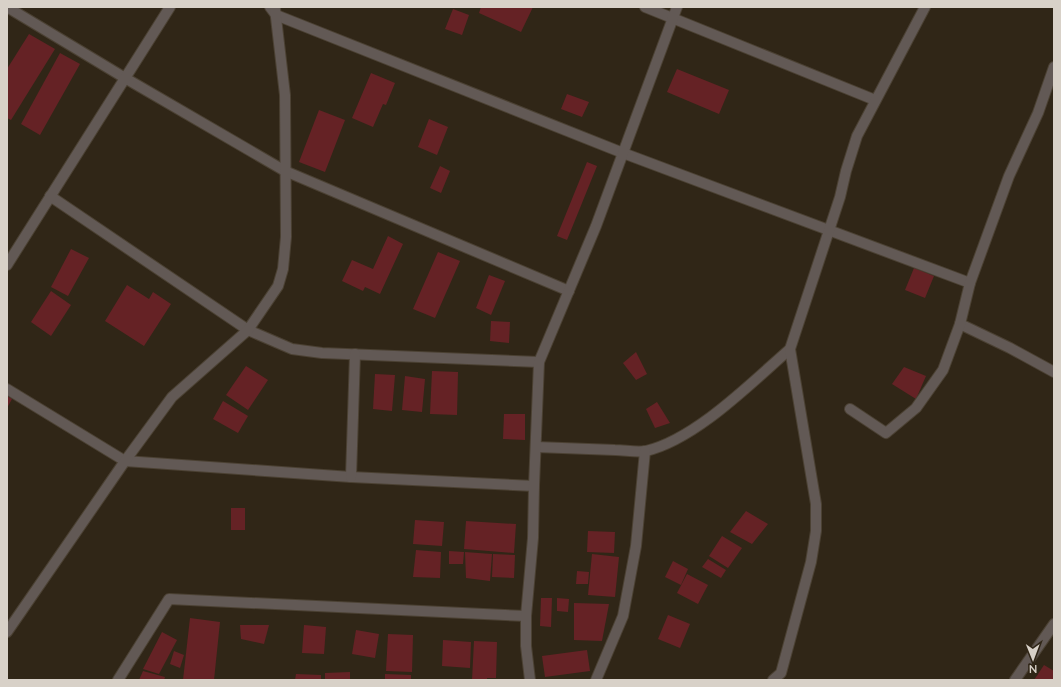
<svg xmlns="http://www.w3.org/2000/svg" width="1061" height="687" viewBox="0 0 1061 687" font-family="Lato,sans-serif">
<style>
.building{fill:#652225}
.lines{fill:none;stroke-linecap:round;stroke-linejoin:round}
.street-casing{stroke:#4b4133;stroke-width:12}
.street{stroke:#625955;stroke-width:10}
</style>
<rect width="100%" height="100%" fill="#302617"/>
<g class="building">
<polygon points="481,7 533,7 521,32 479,13"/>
<polygon points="453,9 469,15 462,35 445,29"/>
<polygon points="29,34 55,49 11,120 7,118 7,69"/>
<polygon points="60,53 80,64 40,135 21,124"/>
<polygon points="677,69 729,90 719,114 667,92"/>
<polygon points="371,73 395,83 386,105 383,104 373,127 352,118"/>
<polygon points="567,94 589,102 582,117 561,109"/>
<polygon points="319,110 345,120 325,172 299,162"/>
<polygon points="429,119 448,127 437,155 418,147"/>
<polygon points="587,162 597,166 567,240 557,236"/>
<polygon points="440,166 450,171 441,193 430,188"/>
<polygon points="388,236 403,244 380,294 365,287 363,291 342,281 352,260 373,269"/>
<polygon points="71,249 89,258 68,296 51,287"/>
<polygon points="438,252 460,261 435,318 413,309"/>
<polygon points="914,268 934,276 925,298 905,290"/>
<polygon points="489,275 505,281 491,315 476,308"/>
<polygon points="127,285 149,299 153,292 171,304 144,346 105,321"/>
<polygon points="51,291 71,305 51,336 31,322"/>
<polygon points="491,321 510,322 509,343 490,341"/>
<polygon points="636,352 647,374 636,380 623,363"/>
<polygon points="246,366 268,380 248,410 226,395"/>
<polygon points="904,367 926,376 916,399 892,384"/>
<polygon points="432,371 458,372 457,415 430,414"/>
<polygon points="375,374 395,375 392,411 373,409"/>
<polygon points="405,376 425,379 422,412 402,410"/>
<polygon points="7,396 12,399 7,408"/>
<polygon points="223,401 248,416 238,433 213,419"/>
<polygon points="657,402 670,423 655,428 646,409"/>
<polygon points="504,414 525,414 525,440 503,439"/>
<rect x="231" y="508" width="14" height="22"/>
<polygon points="746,511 768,524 752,544 730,532"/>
<polygon points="415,520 444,522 442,546 413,544"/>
<polygon points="466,521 516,524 514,553 464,549"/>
<polygon points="588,531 615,532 614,553 587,552"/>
<polygon points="722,536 742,548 728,568 709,556"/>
<polygon points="416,550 441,552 440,578 413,577"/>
<polygon points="449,551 464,552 463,564 449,564"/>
<polygon points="465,552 492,554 490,581 466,578"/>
<polygon points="493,554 515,555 514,578 492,577"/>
<polygon points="592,554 619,557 615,597 588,595"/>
<polygon points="708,559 726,570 721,578 702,567"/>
<polygon points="673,561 688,569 681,585 665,577"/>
<polygon points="577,571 589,572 588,584 576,584"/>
<polygon points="687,574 708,585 698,604 677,593"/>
<polygon points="541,598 552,598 551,627 540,626"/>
<polygon points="557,598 569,599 568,612 557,611"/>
<polygon points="574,603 609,604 602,641 574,640"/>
<polygon points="668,615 690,624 680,648 658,639"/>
<polygon points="190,618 220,622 214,680 183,680"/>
<polygon points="240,625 269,625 264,644 241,639"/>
<polygon points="304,625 326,627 324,654 302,653"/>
<polygon points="356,630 379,634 375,658 352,654"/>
<polygon points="162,632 177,640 159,674 143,669"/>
<polygon points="388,634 413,635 412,672 386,671"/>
<polygon points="443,640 471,642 470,668 442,666"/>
<polygon points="474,641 497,642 496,678 487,678 487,680 472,680"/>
<polygon points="587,650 590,671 545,677 542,656"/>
<polygon points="174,651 184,655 180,668 170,664"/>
<polygon points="1044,665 1054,671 1054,680 1034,680"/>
<polygon points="143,671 165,677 164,680 139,680"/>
<polygon points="350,672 350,680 325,680 325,673"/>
<polygon points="296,674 321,675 321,680 295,680"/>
<polygon points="385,674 411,675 411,680 385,680"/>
</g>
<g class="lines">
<defs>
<g id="street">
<polyline points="7,7 125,78 285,171 569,291"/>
<polyline points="270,7 276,15 623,153 970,283"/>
<polyline points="645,7 875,100"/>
<polyline points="50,196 248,330 292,349 322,353 539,362"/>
<polyline points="7,265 170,7"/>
<polyline points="960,324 1010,348 1054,372"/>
<polyline points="7,389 125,461 351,477 534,486"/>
<polyline points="850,409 886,433 916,408 943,370 960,324 970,283 1009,176 1038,113 1054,67"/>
<path d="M536 447C562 448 589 449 615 450 625 450 637 453 646 451 696 439 751 383 790 349"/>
<polyline points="351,477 355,354"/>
<polyline points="7,632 125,461 172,397 248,330 278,286 283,269 286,237 285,95 275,9"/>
<polyline points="118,680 169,599 526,616"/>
<polyline points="530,680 526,646 526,616 533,538 534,486 539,362 596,226 677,7"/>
<polyline points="596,680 623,616 636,546 645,451"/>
<polyline points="773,680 781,673 811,562 816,531 816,504 790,349 840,197 846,171 857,136 925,7"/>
<polyline points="1015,680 1054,624"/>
</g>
</defs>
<use href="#street" class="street-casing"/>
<use href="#street" class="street"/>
</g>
<rect width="1061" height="687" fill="none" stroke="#d8d1c8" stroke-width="16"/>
<g transform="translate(1033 659) rotate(179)" stroke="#302617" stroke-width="3" paint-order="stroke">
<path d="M0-3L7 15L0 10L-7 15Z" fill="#d8d1c8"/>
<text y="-6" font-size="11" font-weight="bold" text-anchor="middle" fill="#d8d1c8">N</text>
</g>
</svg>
